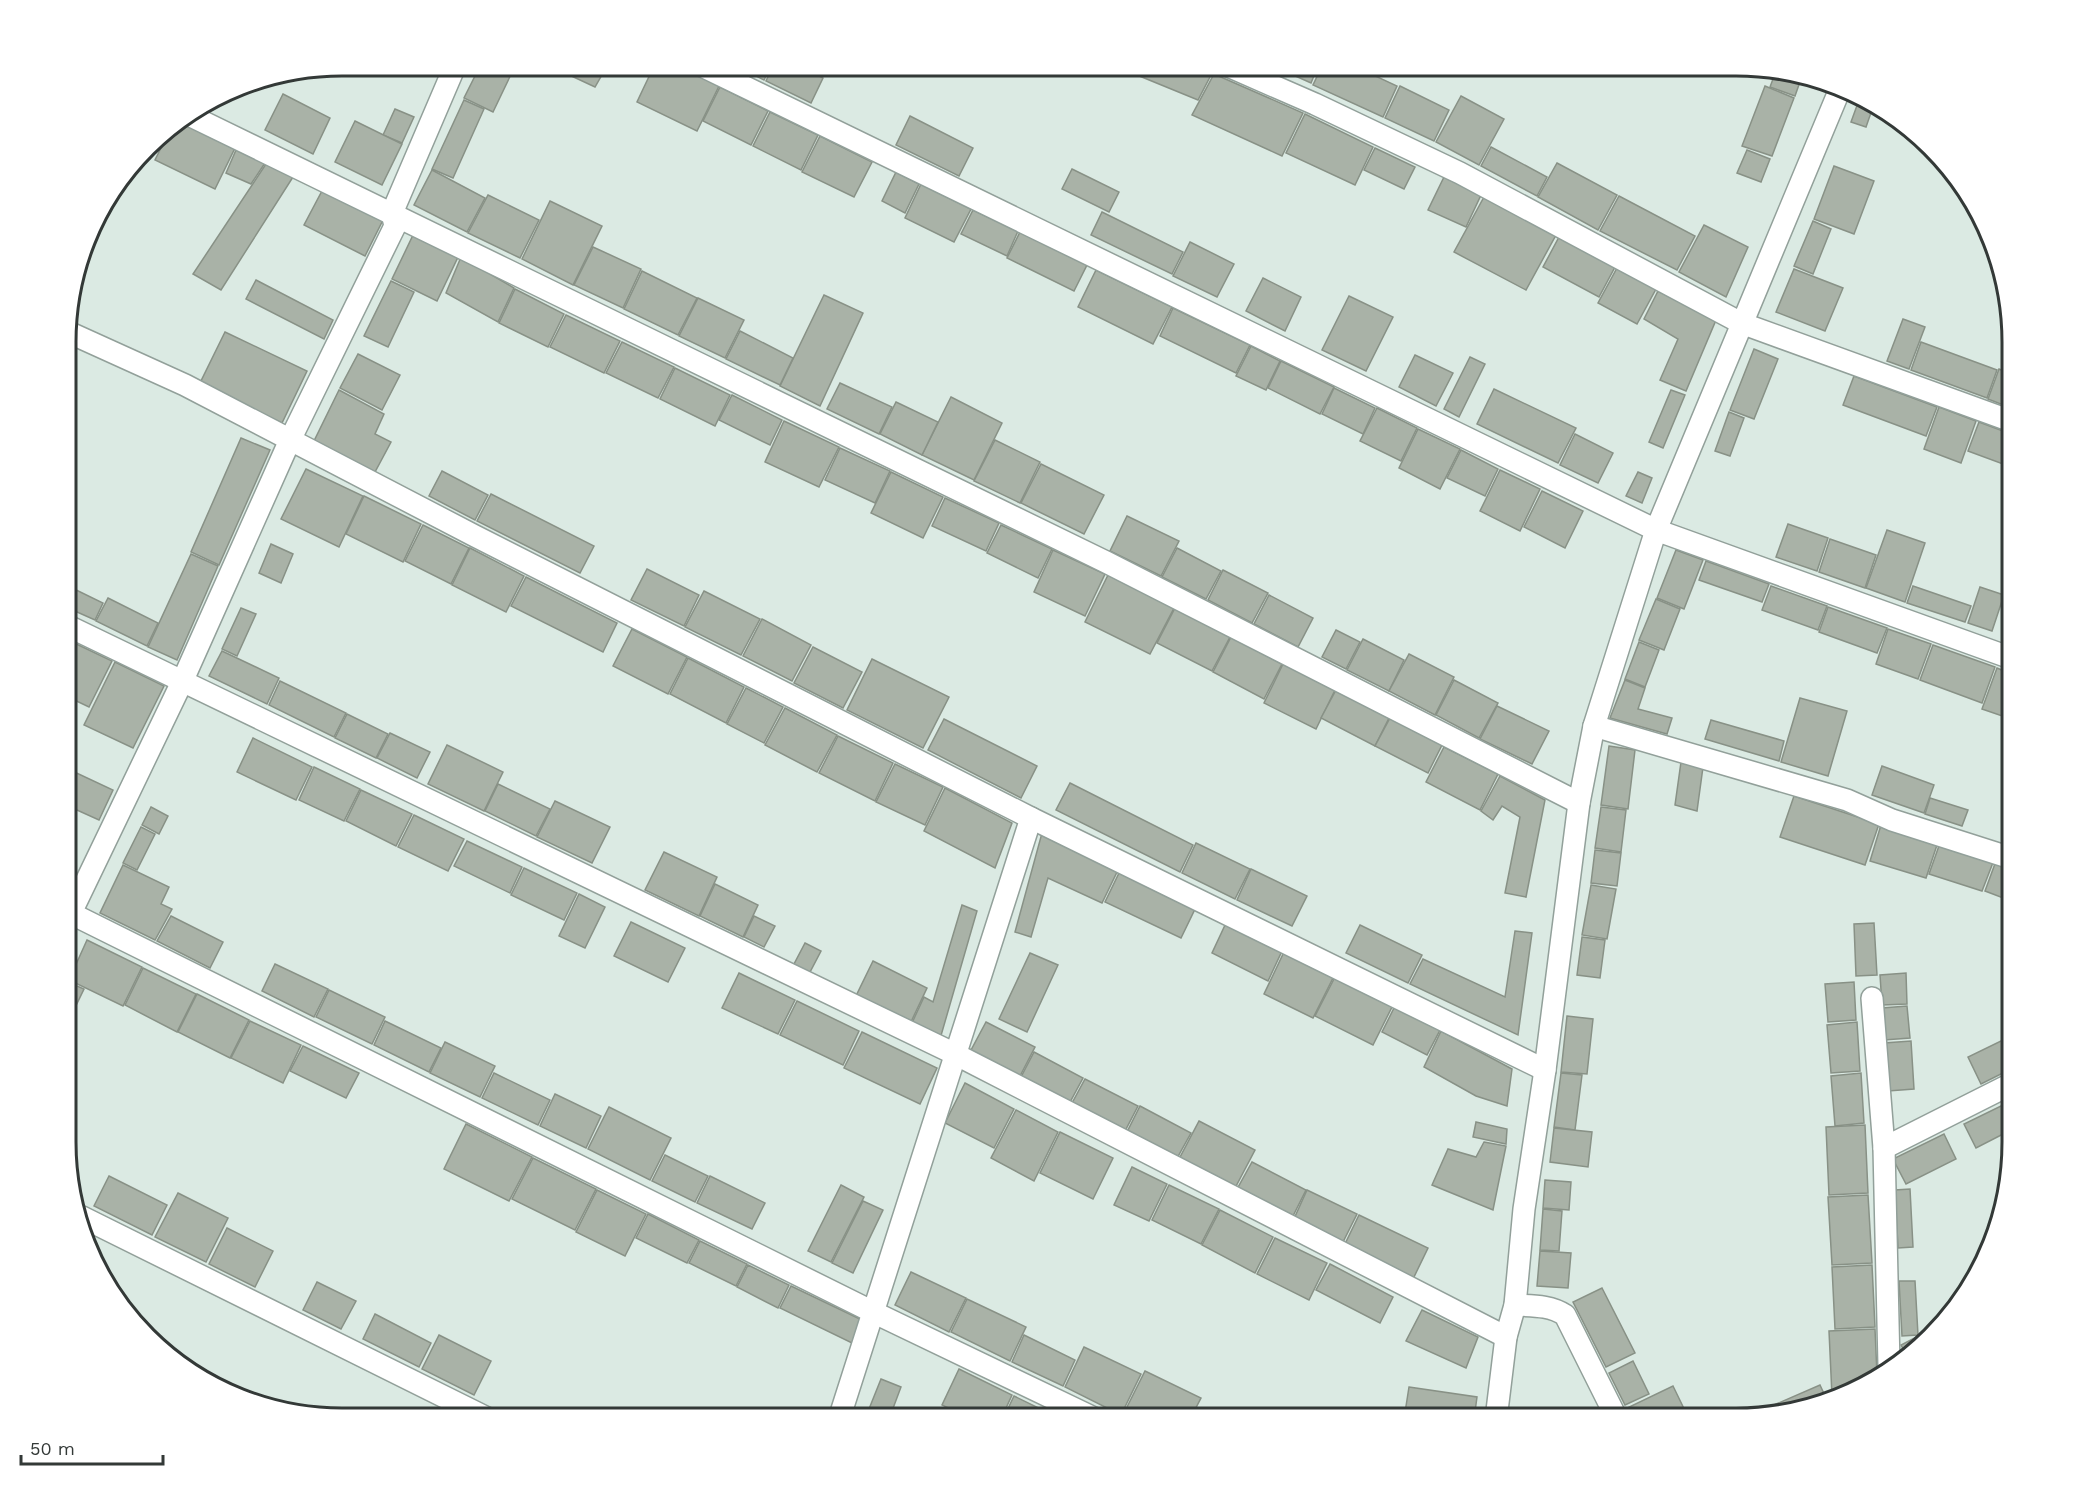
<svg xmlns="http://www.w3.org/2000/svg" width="2078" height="1485" viewBox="0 0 2078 1485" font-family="'Work Sans',sans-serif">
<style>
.building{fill:#a9b2a7;stroke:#889186;stroke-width:1.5}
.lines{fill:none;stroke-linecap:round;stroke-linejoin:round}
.minor-casing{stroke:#92a09a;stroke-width:24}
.minor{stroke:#fff;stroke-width:21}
.rim{fill:none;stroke:#333937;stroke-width:3}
</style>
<rect width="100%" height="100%" fill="#dbeae3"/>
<g class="building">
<polygon points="480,66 515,66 493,112 464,98"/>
<polygon points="550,66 607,66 595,87"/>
<polygon points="626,66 649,66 645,75"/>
<polygon points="654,66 678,66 719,86 697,131 637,102"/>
<polygon points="736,66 771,66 764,80"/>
<polygon points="773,66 800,66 823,78 811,103 766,81"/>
<polygon points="1141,66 1197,66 1212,73 1198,100 1137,75"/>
<polygon points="1273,66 1318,66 1311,83"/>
<polygon points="1322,66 1354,66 1397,86 1383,117 1313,85"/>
<polygon points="1776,71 1802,76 1795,96 1770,87"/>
<polygon points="1214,74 1303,113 1282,156 1192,115"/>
<polygon points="1400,86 1449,110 1434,141 1385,118"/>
<polygon points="1765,86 1794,98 1772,156 1742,146"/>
<polygon points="720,87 768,111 751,145 703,121"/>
<polygon points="283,94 330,118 313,154 265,130"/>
<polygon points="1461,96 1504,119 1479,165 1436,142"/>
<polygon points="464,100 484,109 453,178 432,169"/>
<polygon points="1859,100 1873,107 1866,127 1851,122"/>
<polygon points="395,109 414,117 402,143 383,135"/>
<polygon points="770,112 818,135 801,170 753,146"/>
<polygon points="1305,114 1373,147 1355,185 1286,153"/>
<polygon points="910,116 973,148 959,176 896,145"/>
<polygon points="355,121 402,144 382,185 335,162"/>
<polygon points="181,122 235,148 215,189 155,160 171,128"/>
<polygon points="820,136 872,162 854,197 802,172"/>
<polygon points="1491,147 1547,177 1537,196 1481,166"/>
<polygon points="1375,148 1415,167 1404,189 1364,170"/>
<polygon points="236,150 265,163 251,184 226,173"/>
<polygon points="1747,150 1770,159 1761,182 1737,173"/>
<polygon points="1557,163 1617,195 1598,230 1538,197"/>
<polygon points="266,164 293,177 221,290 193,274"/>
<polygon points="1834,166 1874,181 1854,234 1814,219"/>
<polygon points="1072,169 1119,192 1109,212 1062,189"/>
<polygon points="432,170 485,198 467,232 414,205"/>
<polygon points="896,172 919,184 905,213 882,201"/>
<polygon points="1444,177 1481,195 1466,227 1428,210"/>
<polygon points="921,184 971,209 954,242 905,218"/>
<polygon points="323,189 383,220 365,256 304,225"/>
<polygon points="488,195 539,220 520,258 468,233"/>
<polygon points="1619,196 1695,236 1677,270 1600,231"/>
<polygon points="1484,197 1556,235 1526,290 1454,252"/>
<polygon points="550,201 602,226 573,285 522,259"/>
<polygon points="973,210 1018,231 1007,256 961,234"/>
<polygon points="1102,212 1183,252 1172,274 1091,235"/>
<polygon points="1813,221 1831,229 1813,274 1794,266"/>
<polygon points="1704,225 1748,247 1726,297 1679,272"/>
<polygon points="1020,232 1087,265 1074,291 1007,258"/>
<polygon points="414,233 459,255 437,301 392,279"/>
<polygon points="1559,237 1615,267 1599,297 1543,267"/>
<polygon points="1190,242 1234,264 1217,297 1173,276"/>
<polygon points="593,247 641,269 623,308 574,285"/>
<polygon points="461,257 514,288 498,322 446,293"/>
<polygon points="1617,268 1656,289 1637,324 1598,303"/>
<polygon points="1794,269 1843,288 1825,331 1776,312"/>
<polygon points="1096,270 1172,307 1153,344 1078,307"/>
<polygon points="642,271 697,298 678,335 624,309"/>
<polygon points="1263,278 1301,297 1285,331 1246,311"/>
<polygon points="256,280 333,320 324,339 246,299"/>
<polygon points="391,281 414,292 388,347 364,336"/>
<polygon points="515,289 564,314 548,347 499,323"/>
<polygon points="1658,291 1716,320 1686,391 1660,380 1678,339 1644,319"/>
<polygon points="824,295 863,313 820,406 780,386"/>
<polygon points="1349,296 1393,317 1366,371 1322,350"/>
<polygon points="698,298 744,320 725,358 679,336"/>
<polygon points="1173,308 1250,345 1236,373 1160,336"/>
<polygon points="566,315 620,341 604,373 550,347"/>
<polygon points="1903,319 1925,327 1909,369 1887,361"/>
<polygon points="740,331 793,358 780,385 726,359"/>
<polygon points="225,332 307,371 282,423 200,383"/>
<polygon points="622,342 674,367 658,398 606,373"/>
<polygon points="1921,342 1997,370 1987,398 1911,370"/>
<polygon points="1251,346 1280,361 1266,390 1236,376"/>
<polygon points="1754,349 1778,359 1754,419 1730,410"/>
<polygon points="358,354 400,375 382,410 340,388"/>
<polygon points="1415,355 1453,373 1436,406 1399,387"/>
<polygon points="1470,357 1485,364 1459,417 1444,409"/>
<polygon points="1281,361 1334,387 1320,414 1268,388"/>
<polygon points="675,368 730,395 715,426 660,399"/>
<polygon points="1999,369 2011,374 2011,408 1988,399"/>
<polygon points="1854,376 1937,407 1926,436 1843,405"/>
<polygon points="840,383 892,407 879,434 827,409"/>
<polygon points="1334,388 1375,408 1363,434 1322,414"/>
<polygon points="1494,389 1576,428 1558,463 1477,424"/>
<polygon points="339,390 384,414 375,434 391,442 375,472 314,441"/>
<polygon points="1671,390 1685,395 1663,448 1649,442"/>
<polygon points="732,395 782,420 770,445 719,420"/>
<polygon points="951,397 1002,423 974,480 922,455"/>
<polygon points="896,402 938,422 922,455 880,434"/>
<polygon points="1939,407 1976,421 1961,463 1924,449"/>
<polygon points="1377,408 1417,428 1401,461 1360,441"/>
<polygon points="1729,412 1744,418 1730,456 1715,451"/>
<polygon points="784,421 839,447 819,487 765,462"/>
<polygon points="1979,422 2011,434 2011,467 1968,451"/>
<polygon points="1418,429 1460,449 1440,489 1399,468"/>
<polygon points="1575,434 1613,453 1598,483 1560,465"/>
<polygon points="241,438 270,450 219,565 191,552"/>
<polygon points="995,440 1040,462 1020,503 974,481"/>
<polygon points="840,448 890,471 875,503 825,480"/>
<polygon points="1461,450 1498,469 1485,496 1447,478"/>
<polygon points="1041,464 1104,495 1084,534 1021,503"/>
<polygon points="306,469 363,496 339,547 281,519"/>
<polygon points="1500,470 1540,489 1520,531 1480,511"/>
<polygon points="442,471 488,495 475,520 429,496"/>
<polygon points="891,472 943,497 923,538 871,513"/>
<polygon points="1638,472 1652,478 1642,503 1626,496"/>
<polygon points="2011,485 2011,501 2006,499"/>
<polygon points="1542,491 1583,511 1565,548 1524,527"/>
<polygon points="491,494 594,546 580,573 477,521"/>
<polygon points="364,496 421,524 403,562 346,534"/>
<polygon points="945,498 999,523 986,551 932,526"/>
<polygon points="1127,516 1179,541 1161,576 1110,551"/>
<polygon points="1788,524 1828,538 1817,571 1776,557"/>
<polygon points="423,525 469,548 451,584 405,561"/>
<polygon points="1001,525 1052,549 1038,578 987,553"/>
<polygon points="1887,530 1925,543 1905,602 1866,588"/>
<polygon points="1830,539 1876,555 1865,588 1819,572"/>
<polygon points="271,544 293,554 281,583 259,573"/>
<polygon points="470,548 524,576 506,612 452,585"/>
<polygon points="1177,548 1221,571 1206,599 1162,577"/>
<polygon points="1053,550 1105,574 1085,616 1034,592"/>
<polygon points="1676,550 1703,560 1684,609 1657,598"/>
<polygon points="191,554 218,566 177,660 148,647"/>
<polygon points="1706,561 1769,584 1762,602 1699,580"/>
<polygon points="647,569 699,595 684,626 631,600"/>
<polygon points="1223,570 1268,593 1252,623 1208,600"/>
<polygon points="1108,575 1174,608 1150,654 1085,622"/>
<polygon points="526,577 617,623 603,652 511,606"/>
<polygon points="68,586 103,603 95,620 68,608"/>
<polygon points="1771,586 1827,606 1818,630 1762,610"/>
<polygon points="1913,586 1971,606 1965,622 1907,603"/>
<polygon points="1980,587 2004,595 1992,631 1968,623"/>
<polygon points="704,591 760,619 741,655 685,627"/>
<polygon points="1269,595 1313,618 1298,647 1254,624"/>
<polygon points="108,598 158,623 147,646 96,621"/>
<polygon points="1656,599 1680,609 1664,650 1639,640"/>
<polygon points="1828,607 1887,628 1877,653 1819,632"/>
<polygon points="241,608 256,614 237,656 222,649"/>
<polygon points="1175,608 1230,637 1212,671 1157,643"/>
<polygon points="762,619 811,645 792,681 743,656"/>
<polygon points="632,629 687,657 668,694 613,666"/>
<polygon points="1888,629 1931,644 1918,679 1876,664"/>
<polygon points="1336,630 1360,642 1346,669 1322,657"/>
<polygon points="1231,637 1282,664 1264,699 1213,672"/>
<polygon points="1363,639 1404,660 1389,691 1347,670"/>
<polygon points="68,640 112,661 89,707 68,697"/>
<polygon points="1639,642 1659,650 1645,687 1625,679"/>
<polygon points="1933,645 1995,667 1982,703 1920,680"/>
<polygon points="813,647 862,672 843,708 794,683"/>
<polygon points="222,651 279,678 267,704 209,676"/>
<polygon points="1409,654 1454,677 1435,715 1389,691"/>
<polygon points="688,658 744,687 726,723 670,694"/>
<polygon points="872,659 949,697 923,748 847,710"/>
<polygon points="115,662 164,686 133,748 84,725"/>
<polygon points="1283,664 1335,690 1316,729 1264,703"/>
<polygon points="1997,668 2011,674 2011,719 1982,709"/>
<polygon points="1454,680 1498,703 1479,738 1436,715"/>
<polygon points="1625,680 1645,688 1638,709 1672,718 1667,734 1610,718"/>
<polygon points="280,681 346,713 334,737 269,705"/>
<polygon points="746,688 783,707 764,743 727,724"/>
<polygon points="1336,690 1389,718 1375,746 1321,718"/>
<polygon points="1800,698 1847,711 1828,776 1781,762"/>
<polygon points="1497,706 1549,731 1532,764 1480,739"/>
<polygon points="785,708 837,735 817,772 765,745"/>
<polygon points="347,714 388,734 376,758 335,738"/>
<polygon points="1390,718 1442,745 1428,773 1375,746"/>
<polygon points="944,719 1037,766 1021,798 928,750"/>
<polygon points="1711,720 1784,741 1779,761 1705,739"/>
<polygon points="390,733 430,752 417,778 377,758"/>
<polygon points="838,736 893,763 875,801 819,773"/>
<polygon points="253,738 312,767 296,800 237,772"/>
<polygon points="447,745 503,772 484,811 428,784"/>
<polygon points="1609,746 1635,750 1628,809 1601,805"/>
<polygon points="1444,747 1498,774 1480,810 1426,782"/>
<polygon points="1681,762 1703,767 1697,811 1675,805"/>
<polygon points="895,764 943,787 925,825 876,802"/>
<polygon points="1882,766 1934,785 1924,813 1872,795"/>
<polygon points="314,767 360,789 344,821 299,800"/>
<polygon points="68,769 113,790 99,820 68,806"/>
<polygon points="1500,776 1545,800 1526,897 1505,893 1520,817 1502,806 1493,820 1481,811"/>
<polygon points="1070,783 1193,845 1180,872 1056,810"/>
<polygon points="498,784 550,809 536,836 485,811"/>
<polygon points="945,788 1012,823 995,868 924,831"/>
<polygon points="361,790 412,814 396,846 346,821"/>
<polygon points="1794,796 1879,824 1865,865 1780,837"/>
<polygon points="1930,798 1968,810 1962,826 1925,814"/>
<polygon points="555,801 610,827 592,863 537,837"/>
<polygon points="151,807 168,816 159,834 142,825"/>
<polygon points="1601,807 1626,810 1621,852 1595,848"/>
<polygon points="414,815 464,839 448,871 398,847"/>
<polygon points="1881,825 1938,842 1926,878 1870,861"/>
<polygon points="141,827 155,834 137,870 123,863"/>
<polygon points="1042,833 1118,870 1102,903 1048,878 1031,937 1015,932"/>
<polygon points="467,841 522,867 510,893 454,866"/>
<polygon points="1196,843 1250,869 1235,899 1182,873"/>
<polygon points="1940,843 1994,860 1982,891 1929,874"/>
<polygon points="1595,850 1621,853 1617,886 1591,883"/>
<polygon points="664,852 717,877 699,916 645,890"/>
<polygon points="1996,861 2011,866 2011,901 1985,891"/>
<polygon points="123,865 169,887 161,904 172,909 155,940 100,913"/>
<polygon points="524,868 577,893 564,920 511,895"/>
<polygon points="1251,869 1307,896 1292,926 1237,900"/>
<polygon points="1120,871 1196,907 1181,938 1105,902"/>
<polygon points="715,884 758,905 743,937 700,916"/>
<polygon points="1591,885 1616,889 1607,939 1582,935"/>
<polygon points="579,894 605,907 585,948 559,936"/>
<polygon points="962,905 977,911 940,1039 911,1025 924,997 933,1002"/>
<polygon points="171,916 223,942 210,968 157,941"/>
<polygon points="754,916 775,926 764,947 744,937"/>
<polygon points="631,922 685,948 668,982 614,956"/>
<polygon points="1226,923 1282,951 1268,981 1212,953"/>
<polygon points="1874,923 1877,975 1856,976 1854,924"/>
<polygon points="1360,925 1422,955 1408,983 1346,953"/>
<polygon points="1515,931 1532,933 1518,1035 1410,984 1423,959 1505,997"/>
<polygon points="1582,937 1605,940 1600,978 1577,975"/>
<polygon points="87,940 142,967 123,1006 69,980"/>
<polygon points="805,943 821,951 809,974 793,966"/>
<polygon points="1284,952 1334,976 1313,1018 1264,994"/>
<polygon points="1030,953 1058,965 1027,1032 999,1019"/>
<polygon points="873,961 927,988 910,1024 855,998"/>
<polygon points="275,964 328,989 314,1017 262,991"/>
<polygon points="143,968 196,994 177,1032 125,1005"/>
<polygon points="739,973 795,1000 778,1034 722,1008"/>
<polygon points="1906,973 1907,1004 1882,1005 1880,975"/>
<polygon points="1335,977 1393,1005 1373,1045 1315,1016"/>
<polygon points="68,982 84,989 68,1022"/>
<polygon points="1854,982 1856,1020 1828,1022 1825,984"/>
<polygon points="329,990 385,1017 372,1044 316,1017"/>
<polygon points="197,994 249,1020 230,1058 178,1032"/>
<polygon points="797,1001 859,1031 843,1065 780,1035"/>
<polygon points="1395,1006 1440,1030 1427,1055 1382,1032"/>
<polygon points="1907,1006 1910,1038 1884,1040 1882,1008"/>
<polygon points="1567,1016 1593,1019 1587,1074 1561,1072"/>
<polygon points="250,1021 301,1045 283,1083 231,1058"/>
<polygon points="385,1021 441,1048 429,1072 374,1045"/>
<polygon points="986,1022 1035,1047 1019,1078 970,1052"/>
<polygon points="1857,1022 1860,1071 1831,1073 1827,1025"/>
<polygon points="1441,1031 1512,1069 1507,1106 1476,1096 1424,1067"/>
<polygon points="862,1032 937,1068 920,1104 844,1068"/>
<polygon points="2003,1040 2011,1058 2011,1069 1981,1084 1968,1057"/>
<polygon points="1911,1041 1914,1089 1888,1091 1884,1043"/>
<polygon points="445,1042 495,1066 480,1097 430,1073"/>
<polygon points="303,1046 359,1073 346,1098 290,1071"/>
<polygon points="1034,1052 1083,1078 1069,1104 1020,1079"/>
<polygon points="494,1073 550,1100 538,1125 482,1098"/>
<polygon points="1561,1073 1582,1075 1575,1130 1554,1127"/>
<polygon points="1861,1073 1864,1123 1835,1126 1831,1076"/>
<polygon points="1085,1079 1138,1106 1124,1133 1071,1105"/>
<polygon points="965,1083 1014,1109 994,1148 945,1123"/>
<polygon points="555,1094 601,1116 586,1148 540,1126"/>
<polygon points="2011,1100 2011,1116 2005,1104"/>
<polygon points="2003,1105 2011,1121 2011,1130 1976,1148 1964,1124"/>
<polygon points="1140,1106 1191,1133 1176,1160 1126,1134"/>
<polygon points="609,1107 671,1138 650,1180 588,1149"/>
<polygon points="1016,1110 1058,1132 1034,1181 991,1158"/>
<polygon points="1199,1121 1255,1150 1234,1190 1178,1161"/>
<polygon points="1476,1122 1507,1129 1506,1144 1473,1137"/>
<polygon points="466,1124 532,1157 509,1201 444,1169"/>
<polygon points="1865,1125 1868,1193 1829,1195 1826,1127"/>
<polygon points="1554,1128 1592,1132 1588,1167 1550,1162"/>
<polygon points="1060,1132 1113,1158 1093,1199 1040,1173"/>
<polygon points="1944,1134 1956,1159 1906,1184 1893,1159"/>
<polygon points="1484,1142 1506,1146 1493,1210 1432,1185 1448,1149 1476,1157"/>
<polygon points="665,1155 708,1176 695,1202 652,1181"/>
<polygon points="533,1158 596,1189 575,1230 512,1199"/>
<polygon points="1252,1162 1306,1190 1291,1220 1236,1191"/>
<polygon points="1132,1167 1167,1184 1149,1221 1114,1205"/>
<polygon points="109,1176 167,1205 152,1235 94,1206"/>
<polygon points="710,1176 765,1203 752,1229 697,1203"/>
<polygon points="1545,1180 1571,1182 1569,1210 1543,1208"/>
<polygon points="841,1185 864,1197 831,1262 808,1251"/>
<polygon points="1169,1185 1219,1209 1201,1244 1152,1220"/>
<polygon points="1910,1189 1913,1247 1898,1248 1895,1190"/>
<polygon points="597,1190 646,1214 625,1256 576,1232"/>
<polygon points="1307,1190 1357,1214 1342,1244 1293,1221"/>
<polygon points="178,1193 228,1218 206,1262 155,1237"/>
<polygon points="1868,1195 1872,1263 1832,1265 1828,1197"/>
<polygon points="863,1201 883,1210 853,1273 832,1263"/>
<polygon points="1543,1209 1562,1211 1559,1251 1540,1250"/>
<polygon points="1220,1210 1273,1237 1255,1273 1202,1245"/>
<polygon points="648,1214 699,1240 687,1263 636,1238"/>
<polygon points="1359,1215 1428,1248 1413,1279 1344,1246"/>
<polygon points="227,1228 273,1251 255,1287 209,1264"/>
<polygon points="1275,1238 1327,1263 1309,1300 1257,1274"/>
<polygon points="700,1241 747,1264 736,1286 689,1263"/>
<polygon points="1540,1251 1571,1253 1568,1288 1537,1286"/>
<polygon points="1330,1264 1393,1297 1380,1323 1316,1290"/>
<polygon points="748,1265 789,1285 778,1308 737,1287"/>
<polygon points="1872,1265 1875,1327 1835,1329 1832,1267"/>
<polygon points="911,1272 966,1298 949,1332 895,1305"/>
<polygon points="1899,1281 1915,1281 1918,1335 1902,1336"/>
<polygon points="317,1282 356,1301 341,1329 303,1310"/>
<polygon points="791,1286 862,1320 854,1344 780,1308"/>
<polygon points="1602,1288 1635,1353 1606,1367 1573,1302"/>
<polygon points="967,1299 1026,1327 1010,1361 951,1332"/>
<polygon points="1422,1310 1478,1337 1466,1368 1406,1341"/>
<polygon points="375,1314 431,1343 419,1367 363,1339"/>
<polygon points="1875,1329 1877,1375 1858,1390 1832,1396 1829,1331"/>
<polygon points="1932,1329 1905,1352 1901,1345"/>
<polygon points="439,1335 491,1361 474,1395 422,1369"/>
<polygon points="1024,1335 1075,1360 1063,1386 1012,1362"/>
<polygon points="1084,1347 1141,1374 1121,1415 1065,1387"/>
<polygon points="1633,1361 1649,1394 1625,1405 1609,1373"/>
<polygon points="959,1369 1012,1395 1001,1419 971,1419 942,1405"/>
<polygon points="1145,1371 1201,1398 1190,1419 1129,1419 1123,1415"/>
<polygon points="881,1379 901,1387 889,1419 865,1419"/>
<polygon points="1820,1385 1826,1398 1768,1411 1767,1408"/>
<polygon points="1673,1386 1689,1419 1632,1419 1627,1408"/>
<polygon points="1409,1387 1477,1397 1474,1419 1404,1419"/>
<polygon points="1014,1396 1061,1419 1003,1419"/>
</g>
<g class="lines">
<defs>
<g id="minor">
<polyline points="702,66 1656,530 2011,658"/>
<polyline points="1228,66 1315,104 1460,173 1741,323 2011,421"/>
<polyline points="191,116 1106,562 1579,803"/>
<polyline points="68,332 185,385 475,536 1031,818 1545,1070"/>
<polyline points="68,626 955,1054 1506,1337"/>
<polyline points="1594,726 1847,800 1892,820 2011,858"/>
<polyline points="68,912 873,1312 1096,1419"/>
<polyline points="68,919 182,682 290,440 395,226 392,213 455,66"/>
<polyline points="1872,998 1884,1148 1889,1365"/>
<polyline points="1884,1148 2011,1084"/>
<polyline points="82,1217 487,1418"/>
<path d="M1515 1305C1532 1306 1550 1305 1565 1315L1617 1419"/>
<polyline points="839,1419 1031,818"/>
<polyline points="1496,1419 1506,1337 1515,1305 1524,1209 1545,1070 1579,803 1594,726 1656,530 1840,89"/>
</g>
</defs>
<use href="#minor" class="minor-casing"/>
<use href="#minor" class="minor"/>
</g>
<path d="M0 0H2078V1485H0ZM342 76H1736A266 266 0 0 1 2002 342V1142A266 266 0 0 1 1736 1408H342A266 266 0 0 1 76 1142V342A266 266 0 0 1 342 76Z" fill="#fff" fill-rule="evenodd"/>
<path class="rim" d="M342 76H1736A266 266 0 0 1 2002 342V1142A266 266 0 0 1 1736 1408H342A266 266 0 0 1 76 1142V342A266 266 0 0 1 342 76Z"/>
<path d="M21 1455v9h142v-9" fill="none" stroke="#333937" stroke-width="3"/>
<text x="30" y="1455" font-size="18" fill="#333937" stroke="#ffffff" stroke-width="4.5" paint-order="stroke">50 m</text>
</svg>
